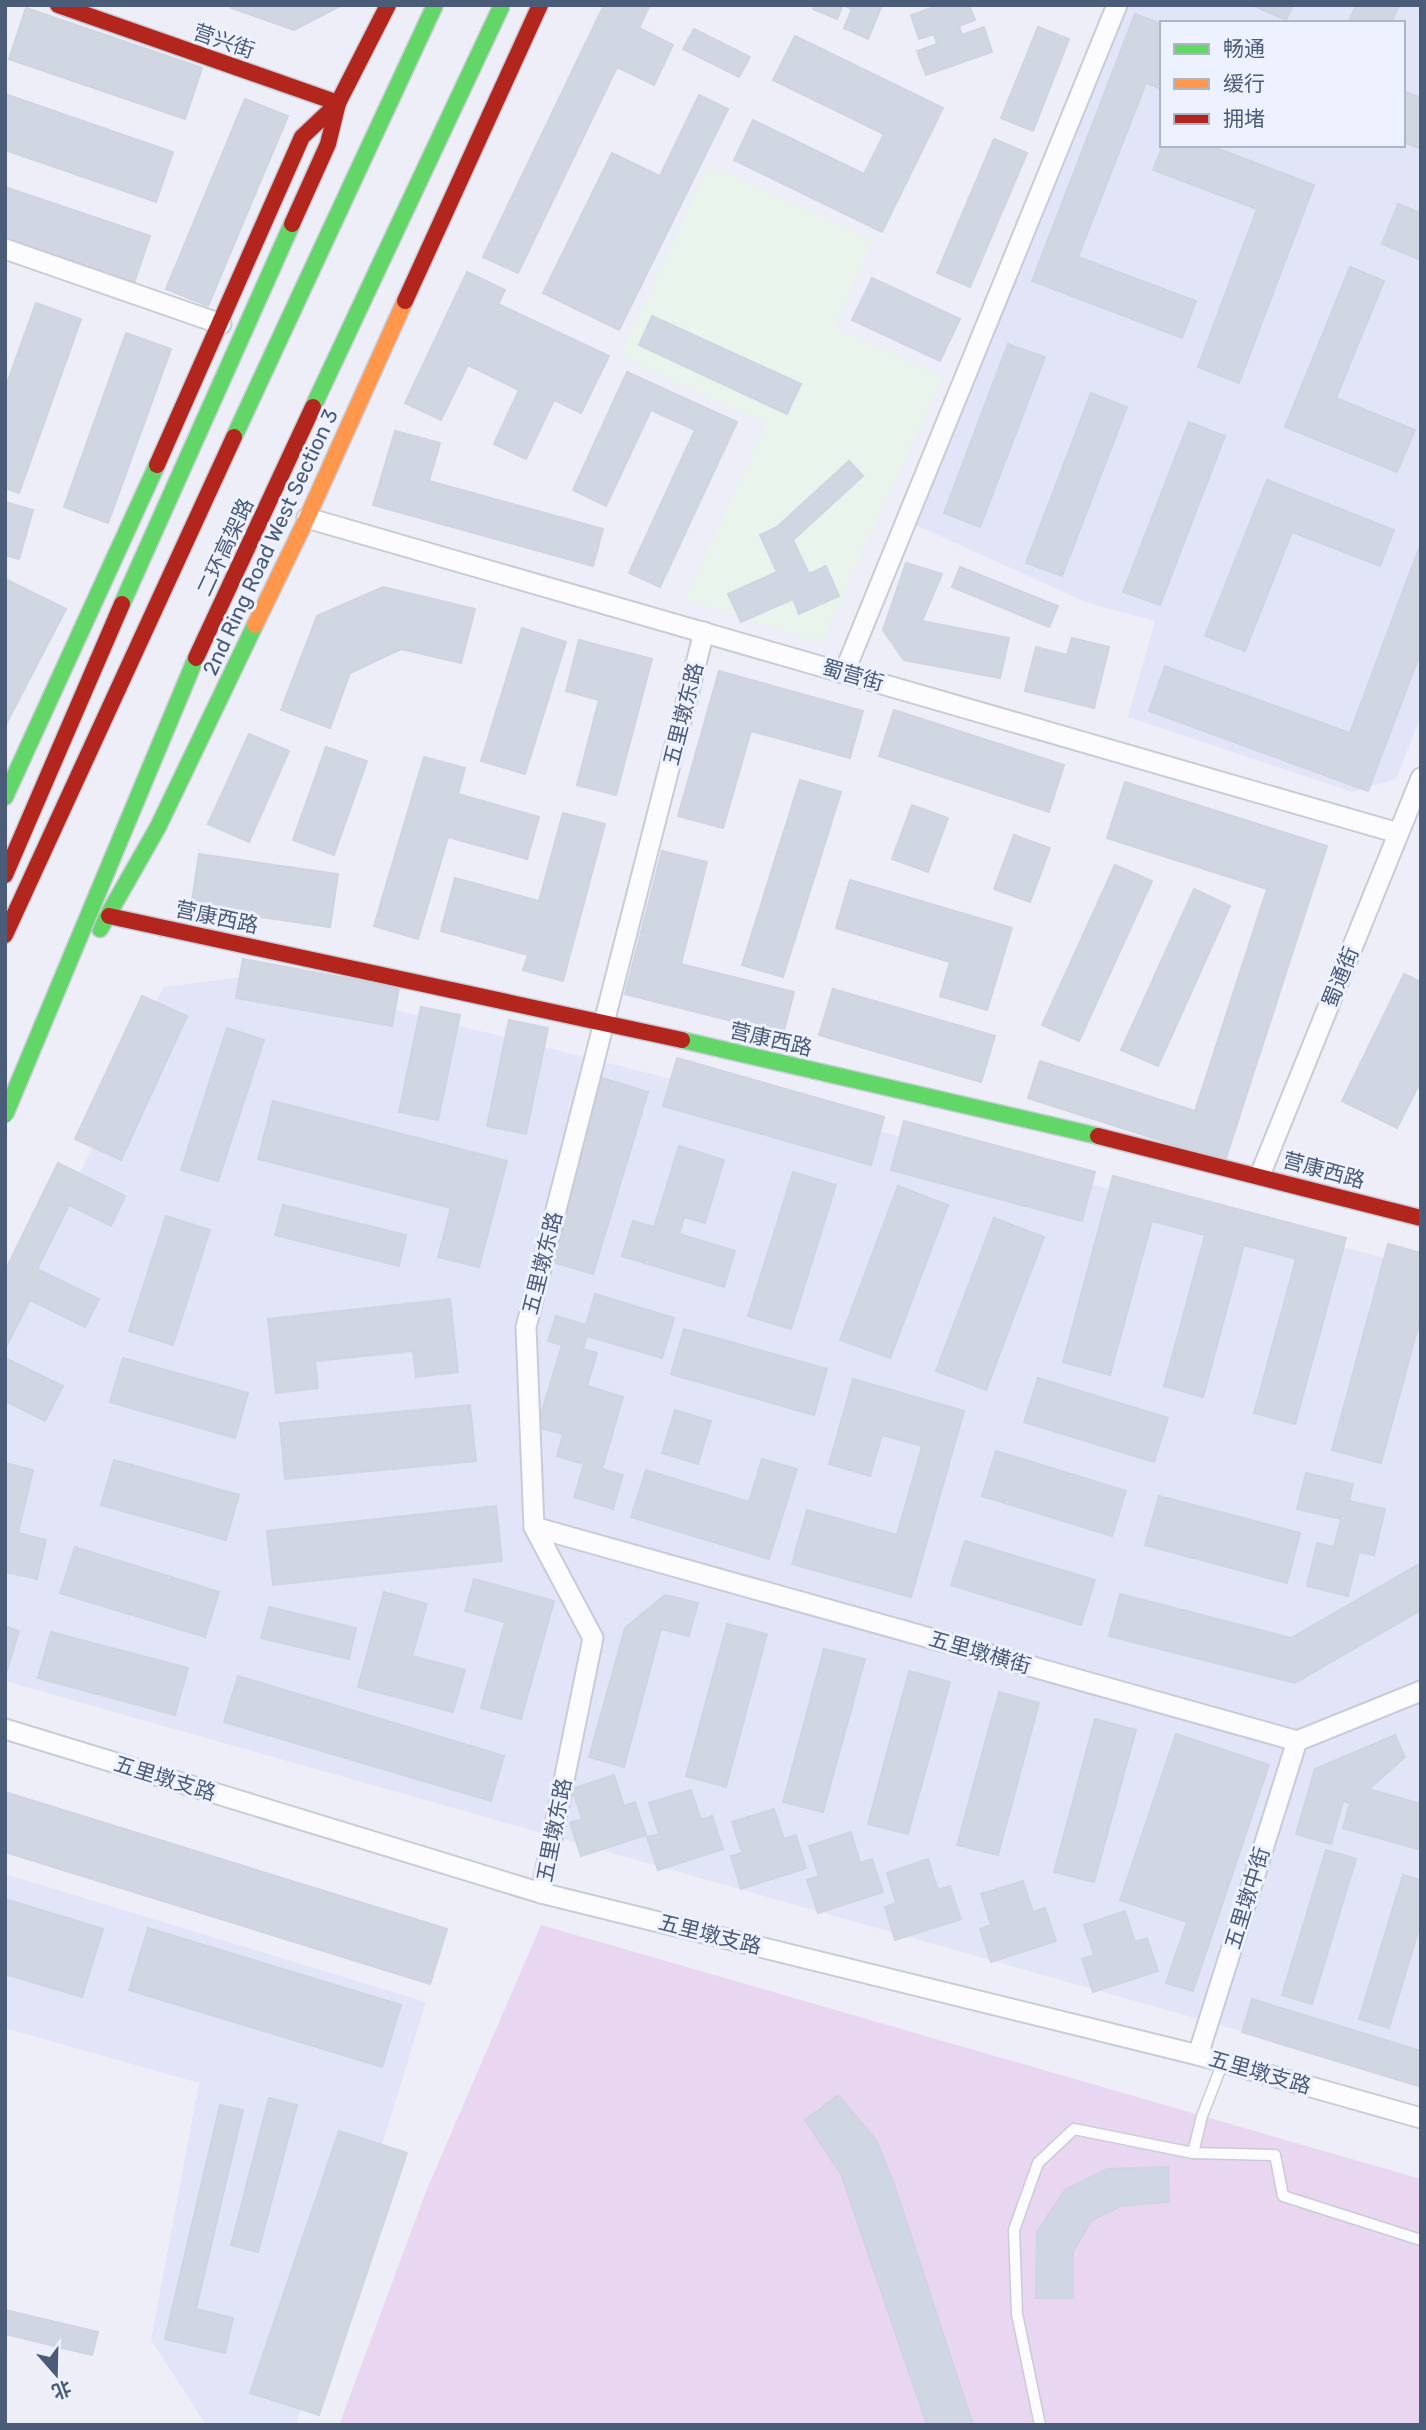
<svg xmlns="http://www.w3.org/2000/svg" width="1426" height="2430" viewBox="0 0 1426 2430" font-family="Rubik,'Noto Sans SC',sans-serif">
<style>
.residential{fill:#e2e5f7;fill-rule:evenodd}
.education{fill:#e9f4ed}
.green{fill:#e9d7f1}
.building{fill:#d1d6e3;stroke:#cfd4e1;stroke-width:2}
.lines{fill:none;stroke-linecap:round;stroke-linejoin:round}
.lane-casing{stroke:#c7ccd8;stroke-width:13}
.street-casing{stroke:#c7ccd8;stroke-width:23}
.fast-casing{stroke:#c8cdd9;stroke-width:19}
.slow-casing{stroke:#c8cdd9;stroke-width:19}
.jam-casing{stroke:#c8cdd9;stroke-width:19}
.lane{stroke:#fcfcfe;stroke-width:10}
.street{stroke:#fcfcfe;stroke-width:19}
.fast{stroke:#63d668;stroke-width:16}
.slow{stroke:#ff974d;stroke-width:16}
.jam{stroke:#b3261e;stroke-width:16}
.fast-bridge-casing{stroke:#c7ccd7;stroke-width:19;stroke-linecap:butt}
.jam-bridge-casing{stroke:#c7ccd7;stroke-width:19;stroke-linecap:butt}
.fast-bridge{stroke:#63d668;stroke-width:16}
.jam-bridge{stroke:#b3261e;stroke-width:16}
.labels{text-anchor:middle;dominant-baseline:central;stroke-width:6;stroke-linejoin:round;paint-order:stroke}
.street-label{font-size:21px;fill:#4b5c78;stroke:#eef1ff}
</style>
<rect width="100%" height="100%" fill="#edeef8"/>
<g class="residential">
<path d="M1127 5H1421V716L1396 779 1352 792 1128 717 1155 621 1088 603 909 522ZM1162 23H1403V145H1162Z"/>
<polygon points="257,975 1421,1267 1421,2082 5,1681 5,1342 163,987"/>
<polygon points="5,1874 426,2002 296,2425 206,2425 151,2340 199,2083 5,2028"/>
</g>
<polygon class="education" points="709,165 874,240 834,327 943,377 821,643 685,599 766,424 620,356"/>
<polygon class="green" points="541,1925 1421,2179 1421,2425 339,2425 427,2189"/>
<g class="building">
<polygon points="232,5 342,5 294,30 231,8"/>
<polygon points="604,5 650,5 639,28 673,45 654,85 617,67 518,273 483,257"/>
<polygon points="815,5 882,5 868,39 844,28 852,9 843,5 837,19 813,9"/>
<polygon points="939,5 969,5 975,20 959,26 962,35 984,27 992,52 926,75 917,51 937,44 934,34 919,39 911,15"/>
<polygon points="1252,5 1293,5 1286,20"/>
<polygon points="1356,5 1399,5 1391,23 1348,23"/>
<polygon points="26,8 202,68 185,119 9,59"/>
<polygon points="1135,14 1162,24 1162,89 1146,83 1078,257 1196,301 1182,338 1032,281"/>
<polygon points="1038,27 1069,39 1033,131 1001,118"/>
<polygon points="694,29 750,57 739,77 683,49"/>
<polygon points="795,36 943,108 882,232 734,160 753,120 864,174 884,134 773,80"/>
<polygon points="1403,91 1421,98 1421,149 1403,142"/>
<polygon points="5,94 173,152 156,202 5,150"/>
<polygon points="699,95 728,109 619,330 543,293 612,153 660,176"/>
<polygon points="245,99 288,116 208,306 166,289"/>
<polygon points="994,139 1027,153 970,287 937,273"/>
<polygon points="1163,145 1208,145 1314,185 1239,383 1198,367 1257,209 1153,170"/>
<polygon points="5,187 150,236 133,286 5,242"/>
<polygon points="1398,204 1421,213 1421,260 1382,244"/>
<polygon points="1350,267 1384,281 1336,398 1415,430 1397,472 1285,427"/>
<polygon points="467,272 505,290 498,304 609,356 581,413 554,400 526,459 494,444 519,390 468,365 441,420 405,403"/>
<polygon points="872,278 960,319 940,361 852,320"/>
<polygon points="36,303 81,319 19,493 5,488 5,389"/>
<polygon points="652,316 801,384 787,414 639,345"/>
<polygon points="126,333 171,349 108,523 64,507"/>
<polygon points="1008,344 1045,357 980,527 944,513"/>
<polygon points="627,372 737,422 660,587 629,573 695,430 651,410 606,506 573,490"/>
<polygon points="1091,393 1127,407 1062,576 1026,563"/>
<polygon points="1189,422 1225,436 1160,605 1123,592"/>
<polygon points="395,431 440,443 429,481 603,529 593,566 373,505"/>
<polygon points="849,461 863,476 793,540 809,574 826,566 839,596 799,614 793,599 741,622 728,594 777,572 760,535 777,527"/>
<polygon points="1267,480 1394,530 1380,566 1292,532 1245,651 1205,636"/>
<polygon points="5,502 33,510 19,559 5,555"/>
<polygon points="1419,548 1421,651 1368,791 1149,711 1165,666 1350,733"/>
<polygon points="906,563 942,574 922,621 1009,638 1000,678 904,660 883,630"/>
<polygon points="960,567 1058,606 1049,627 952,587"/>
<polygon points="5,579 66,609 5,726"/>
<polygon points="383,587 475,609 461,663 401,649 350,673 330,728 281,710 317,616"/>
<polygon points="522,628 566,642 525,774 481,761"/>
<polygon points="1072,638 1109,647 1094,708 1025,691 1036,647 1067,655"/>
<polygon points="579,640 652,659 616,795 577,785 599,700 566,691"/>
<polygon points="719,671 863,711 850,758 751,731 723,828 678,816"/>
<polygon points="894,710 1064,765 1049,812 879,756"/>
<polygon points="249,734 289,751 249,842 208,824"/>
<polygon points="326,747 367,761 334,855 293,840"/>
<polygon points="424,757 465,768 458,794 539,817 527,859 448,837 418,939 374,926"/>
<polygon points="800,780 841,792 783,977 742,965"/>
<polygon points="1125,782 1327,846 1225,1161 1028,1098 1040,1061 1195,1111 1267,889 1107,838"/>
<polygon points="912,805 948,818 928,872 892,859"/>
<polygon points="563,813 605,824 563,981 523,970 528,955 441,931 455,878 539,901"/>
<polygon points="1014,835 1050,848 1030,902 994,889"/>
<polygon points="662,851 707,862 681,964 794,992 783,1034 625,994"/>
<polygon points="199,854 338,874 330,927 191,907"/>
<polygon points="1115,865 1152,881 1079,1041 1042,1025"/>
<polygon points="850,880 1012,928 987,1010 940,996 950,962 836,928"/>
<polygon points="1194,889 1230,906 1158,1066 1121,1050"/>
<polygon points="243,959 399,988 392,1026 236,998"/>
<polygon points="1404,974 1421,982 1421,1081 1397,1128 1342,1101"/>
<polygon points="833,989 995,1036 981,1082 819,1035"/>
<polygon points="142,996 187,1016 121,1160 75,1139"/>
<polygon points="421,1007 460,1015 438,1120 399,1112"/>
<polygon points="509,1020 548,1028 526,1134 487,1126"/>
<polygon points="227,1028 264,1040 218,1181 181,1170"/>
<polygon points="677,1058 884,1117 871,1165 663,1106"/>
<polygon points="602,1078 648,1092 593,1274 546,1260"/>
<polygon points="273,1101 507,1161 479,1267 438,1257 451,1208 258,1159"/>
<polygon points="904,1121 1095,1172 1082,1221 891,1170"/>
<polygon points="679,1146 724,1160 705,1223 684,1217 679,1234 735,1251 724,1287 622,1256 633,1221 654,1227"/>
<polygon points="58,1163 125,1196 111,1226 69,1205 37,1269 99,1299 85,1327 30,1300 5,1349 5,1271"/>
<polygon points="793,1172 836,1185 791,1329 748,1316"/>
<polygon points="1113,1176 1346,1238 1295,1424 1254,1413 1296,1259 1244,1245 1203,1397 1164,1386 1205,1235 1152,1221 1110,1375 1063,1362"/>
<polygon points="898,1186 948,1205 890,1358 840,1340"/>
<polygon points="283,1205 406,1235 399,1266 275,1235"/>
<polygon points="166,1216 210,1230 173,1345 129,1331"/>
<polygon points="994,1218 1044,1237 986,1390 936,1371"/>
<polygon points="1388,1244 1421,1253 1421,1316 1381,1463 1332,1450"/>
<polygon points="595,1294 674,1318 662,1358 587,1336 583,1349 597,1353 587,1386 623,1397 602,1469 623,1475 613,1509 574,1497 584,1464 557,1456 563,1434 537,1427 562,1345 548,1341 556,1316 586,1325"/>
<polygon points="450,1299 458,1372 416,1377 413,1351 315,1361 318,1388 276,1393 268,1319"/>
<polygon points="684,1329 827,1369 814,1415 671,1374"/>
<polygon points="5,1358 63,1386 45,1421 5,1401"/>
<polygon points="123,1358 248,1393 235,1438 110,1402"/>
<polygon points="1038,1378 1168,1418 1154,1462 1024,1422"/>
<polygon points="853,1379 964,1411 911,1597 792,1564 807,1510 897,1535 922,1446 882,1435 870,1476 829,1464"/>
<polygon points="470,1405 476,1461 285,1479 280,1423"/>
<polygon points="675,1410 711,1421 698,1464 662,1453"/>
<polygon points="996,1451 1126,1491 1112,1536 982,1496"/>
<polygon points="762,1459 797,1469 769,1559 631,1517 646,1470 749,1502"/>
<polygon points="114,1460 239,1495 226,1540 101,1505"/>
<polygon points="5,1463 33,1470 18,1533 46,1540 37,1579 5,1572"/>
<polygon points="1306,1473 1353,1484 1349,1501 1385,1509 1374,1555 1359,1552 1348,1596 1307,1586 1317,1543 1334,1547 1341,1519 1297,1509"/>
<polygon points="1159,1496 1300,1533 1287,1583 1145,1545"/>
<polygon points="496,1506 502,1561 273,1585 267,1531"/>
<polygon points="965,1541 1095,1580 1081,1625 951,1585"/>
<polygon points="75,1547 219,1592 205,1637 60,1593"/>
<polygon points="1421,1563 1421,1610 1295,1683 1109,1636 1120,1594 1291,1638"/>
<polygon points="474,1579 554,1601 521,1719 481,1708 505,1622 465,1611"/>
<polygon points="384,1592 427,1604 412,1656 465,1670 453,1712 358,1687"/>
<polygon points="665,1595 698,1603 689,1636 661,1629 624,1767 589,1757 625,1628"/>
<polygon points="269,1607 356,1628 349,1659 261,1638"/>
<polygon points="727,1624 767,1634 726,1787 686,1776"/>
<polygon points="5,1626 19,1631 7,1670 5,1669"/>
<polygon points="51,1632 188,1668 175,1715 38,1678"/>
<polygon points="824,1649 865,1659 823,1812 783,1802"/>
<polygon points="909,1671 950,1682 908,1834 868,1824"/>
<polygon points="238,1676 504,1756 491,1801 224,1722"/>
<polygon points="999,1692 1039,1703 998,1855 957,1845"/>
<polygon points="1095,1719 1136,1730 1094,1882 1054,1872"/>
<polygon points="1176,1734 1269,1765 1193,1991 1166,1983 1187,1922 1120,1900"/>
<polygon points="1395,1735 1405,1757 1369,1789 1421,1804 1421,1850 1343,1828 1350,1803 1343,1801 1331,1844 1296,1834 1315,1769"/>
<polygon points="614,1775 624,1806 635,1802 646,1835 581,1856 570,1823 582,1819 572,1789"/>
<polygon points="691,1790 701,1820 712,1816 723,1849 658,1870 647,1837 659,1834 649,1803"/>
<polygon points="5,1792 447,1929 430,1984 5,1852"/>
<polygon points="774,1809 784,1839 796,1835 806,1868 741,1889 731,1856 742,1853 732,1822"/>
<polygon points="851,1832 860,1863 872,1859 883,1892 818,1913 807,1880 819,1876 809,1846"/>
<polygon points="1326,1850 1356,1859 1312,2004 1282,1995"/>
<polygon points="928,1859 938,1890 950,1886 961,1919 895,1940 885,1907 896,1903 887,1873"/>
<polygon points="1403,1875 1421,1880 1421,1922 1389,2028 1359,2019"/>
<polygon points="1023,1881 1033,1912 1045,1908 1056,1941 991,1962 980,1929 991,1925 981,1894"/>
<polygon points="5,1899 103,1929 82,1997 5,1974"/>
<polygon points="1125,1911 1135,1942 1147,1938 1158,1971 1093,1992 1082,1959 1094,1955 1084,1925"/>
<polygon points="148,1928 401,2005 382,2067 129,1990"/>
<polygon points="1252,1999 1421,2051 1421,2087 1242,2032"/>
<polygon points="838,2095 876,2140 894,2184 973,2425 927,2425 841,2174 805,2120"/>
<polygon points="269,2098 297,2105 258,2252 231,2245"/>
<polygon points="220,2105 243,2110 196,2309 233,2318 225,2353 165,2339"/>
<polygon points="339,2131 407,2153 319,2415 250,2393"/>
<polygon points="1168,2167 1169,2202 1121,2206 1092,2220 1073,2251 1073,2298 1036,2298 1037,2232 1065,2190 1107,2169"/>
<polygon points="5,2310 98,2332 92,2355 5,2334"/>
</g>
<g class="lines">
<defs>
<g id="lane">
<polyline points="1193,2153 1275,2155 1283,2196 1421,2240"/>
<polyline points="1040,2425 1017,2314 1014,2230 1038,2163 1074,2129 1193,2153 1202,2116 1223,2062"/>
</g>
<g id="street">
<polyline points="5,249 221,324"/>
<polyline points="307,518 1398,833"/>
<polyline points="844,673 1117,5"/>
<polyline points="1260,1175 1421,778"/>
<polyline points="534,1527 1297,1741 1421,1691"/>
<polyline points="5,1729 541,1893 1198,2055 1421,2118"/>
<polyline points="541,1893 593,1638 534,1527 526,1327 704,632"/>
<polyline points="1198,2055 1297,1741"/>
</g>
<g id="fast">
<polyline points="234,437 435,5"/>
<polyline points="122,604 292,224"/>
<polyline points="5,797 157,465"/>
<polyline points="100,929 158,827 255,625"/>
<polyline points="682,1040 1098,1136"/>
</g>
<polyline id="slow" points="255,625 307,518 405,301"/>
<g id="jam">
<polyline points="58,5 338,103"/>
<polyline points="292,224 328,144 338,103"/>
<polyline points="405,301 540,5"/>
<polyline points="157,465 302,137 338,103 388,5"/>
<polyline points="5,875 122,604"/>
<polyline points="109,916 682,1040"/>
<polyline points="5,935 234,437"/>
<polyline points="1098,1136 1421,1218"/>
</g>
</defs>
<use href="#lane" class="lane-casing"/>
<use href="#street" class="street-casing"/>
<use href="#fast" class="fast-casing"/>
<use href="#slow" class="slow-casing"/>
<use href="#jam" class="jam-casing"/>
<use href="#lane" class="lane"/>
<use href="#street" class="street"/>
<use href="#fast" class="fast"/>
<use href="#slow" class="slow"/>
<use href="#jam" class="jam"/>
<defs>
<g id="fast-bridge">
<polyline points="313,407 502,5"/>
<polyline points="5,1115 196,658"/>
</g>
<polyline id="jam-bridge" points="196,658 313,407"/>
</defs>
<use href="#fast-bridge" class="fast-bridge-casing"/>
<use href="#jam-bridge" class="jam-bridge-casing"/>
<use href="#fast-bridge" class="fast-bridge"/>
<use href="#jam-bridge" class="jam-bridge"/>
</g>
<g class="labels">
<g class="street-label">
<text transform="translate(224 41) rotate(19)">营兴街</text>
<text transform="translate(270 542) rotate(-65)">2nd Ring Road West Section 3</text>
<text transform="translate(225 547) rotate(-65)">二环高架路</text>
<text transform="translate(853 675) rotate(16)">蜀营街</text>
<text transform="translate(683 714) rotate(-76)">五里墩东路</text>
<text transform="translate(217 917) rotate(12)">营康西路</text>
<text transform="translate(1340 977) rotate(-68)">蜀通街</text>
<text transform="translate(771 1039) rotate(13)">营康西路</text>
<text transform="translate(1324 1170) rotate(15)">营康西路</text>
<text transform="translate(542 1263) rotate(-76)">五里墩东路</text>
<text transform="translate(980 1652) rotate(16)">五里墩横街</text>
<text transform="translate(165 1778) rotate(17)">五里墩支路</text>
<text transform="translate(554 1830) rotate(-79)">五里墩东路</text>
<text transform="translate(1247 1898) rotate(-73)">五里墩中街</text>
<text transform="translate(710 1934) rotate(14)">五里墩支路</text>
<text transform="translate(1260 2072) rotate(16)">五里墩支路</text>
</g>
</g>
<rect width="1426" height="2430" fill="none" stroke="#4b5c78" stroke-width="14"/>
<rect x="1160" y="21" width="245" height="126" fill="#eef1ff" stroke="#adb5c9" stroke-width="2"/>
<rect x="1174" y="44" width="35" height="10" fill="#63d668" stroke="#adb5c9" stroke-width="2"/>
<text x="1223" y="56" font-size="21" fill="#4b5c78">畅通</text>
<rect x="1174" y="79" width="35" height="10" fill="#ff974d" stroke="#adb5c9" stroke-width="2"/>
<text x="1223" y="91" font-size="21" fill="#4b5c78">缓行</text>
<rect x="1174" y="114" width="35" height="10" fill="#b3261e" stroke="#adb5c9" stroke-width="2"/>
<text x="1223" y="126" font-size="21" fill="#4b5c78">拥堵</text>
<g transform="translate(56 2374) rotate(160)" stroke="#eef1ff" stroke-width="5" paint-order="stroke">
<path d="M0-5L12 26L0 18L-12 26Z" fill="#4b5c78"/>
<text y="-10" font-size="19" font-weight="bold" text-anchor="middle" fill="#4b5c78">北</text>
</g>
</svg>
